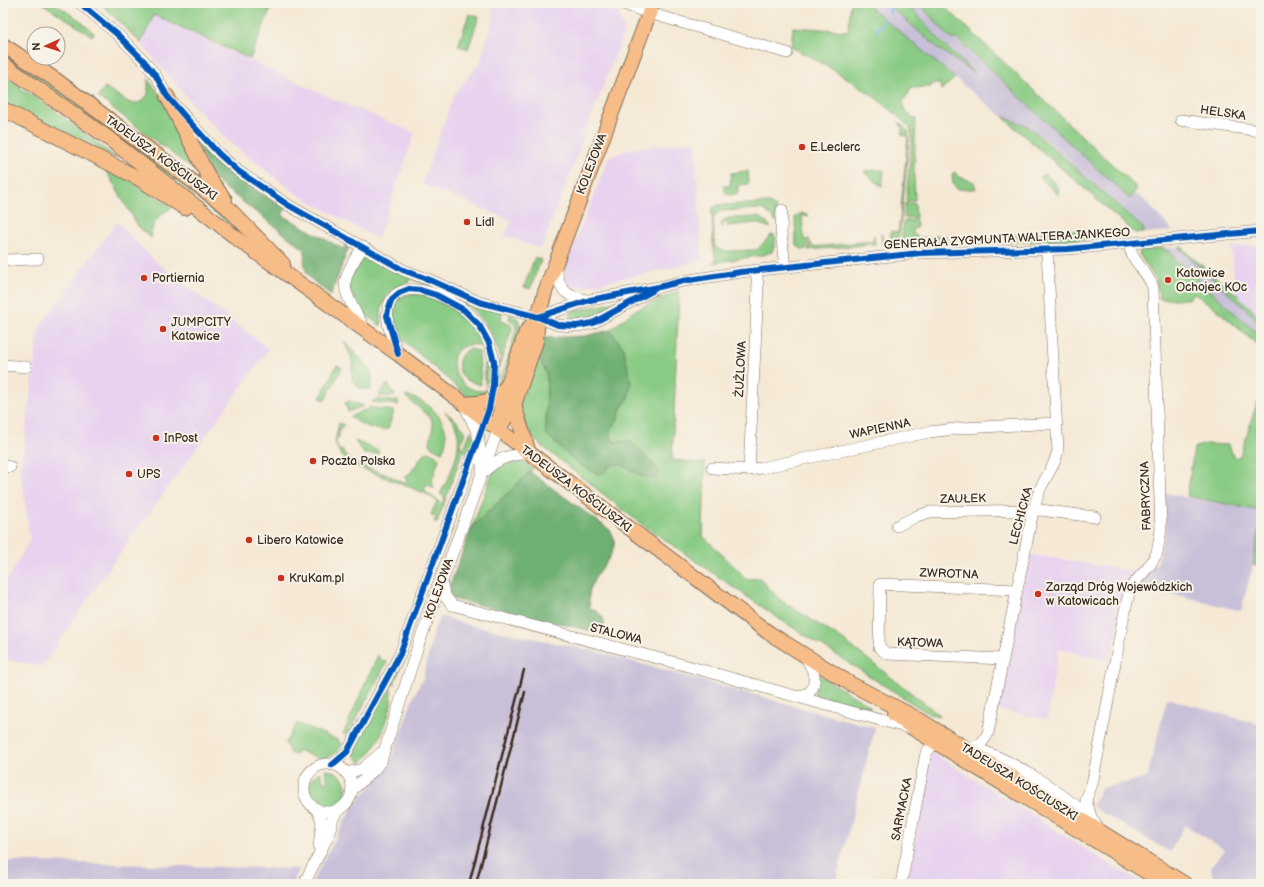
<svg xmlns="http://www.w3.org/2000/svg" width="1264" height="887" viewBox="0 0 1264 887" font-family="'Balsamiq Sans',sans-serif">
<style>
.built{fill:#e7d2ef}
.industrial{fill:#c8bfd8}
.green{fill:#89cb84;stroke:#627a51}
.forest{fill:#6eaf72;stroke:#546c48}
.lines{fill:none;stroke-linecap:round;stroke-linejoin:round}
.stream{stroke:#78b1e8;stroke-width:2.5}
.minor-tunnel{stroke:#d0c3b0;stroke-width:11;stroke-dasharray:11 5.5;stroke-linecap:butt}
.minor-casing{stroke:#7c6d5e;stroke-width:12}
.major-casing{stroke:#7c6d5e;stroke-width:16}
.minor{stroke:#fff;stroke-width:11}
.major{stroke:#f7bd88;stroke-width:14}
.rail{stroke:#3b2a1e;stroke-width:2.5}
.cycleway-casing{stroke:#f7f3e8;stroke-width:8}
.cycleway{stroke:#0057b8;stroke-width:6}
.poi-dot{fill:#c8321e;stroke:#f7f3e8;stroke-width:1.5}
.labels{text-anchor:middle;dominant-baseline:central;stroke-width:4;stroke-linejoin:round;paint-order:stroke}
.street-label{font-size:12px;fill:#3b2a1e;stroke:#f7f3e8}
.poi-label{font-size:12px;fill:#3b2a1e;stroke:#f7f3e8;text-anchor:start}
</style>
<rect width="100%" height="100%" fill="#f7f3e8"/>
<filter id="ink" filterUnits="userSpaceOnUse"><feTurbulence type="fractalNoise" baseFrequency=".025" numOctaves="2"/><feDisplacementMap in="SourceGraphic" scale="8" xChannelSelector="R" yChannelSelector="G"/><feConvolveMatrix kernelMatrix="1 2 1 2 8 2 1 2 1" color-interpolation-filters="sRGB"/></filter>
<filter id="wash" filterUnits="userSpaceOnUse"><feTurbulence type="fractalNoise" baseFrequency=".012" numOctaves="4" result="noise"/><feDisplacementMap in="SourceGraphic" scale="16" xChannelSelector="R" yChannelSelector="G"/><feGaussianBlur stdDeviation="0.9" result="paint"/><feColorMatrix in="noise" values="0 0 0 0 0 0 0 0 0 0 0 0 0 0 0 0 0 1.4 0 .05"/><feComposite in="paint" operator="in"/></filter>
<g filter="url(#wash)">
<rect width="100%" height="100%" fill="#f5e9d5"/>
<g class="built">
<polygon points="493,3 592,3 619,13 625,30 541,249 505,236 512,220 422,184 454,95 480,63 493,20"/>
<polygon points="153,15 331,98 415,133 378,239 297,194 233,145 195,107 141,43"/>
<polygon points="695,141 702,261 583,287 569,285 566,279 565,268 607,161 610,157 631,149"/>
<polygon points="117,222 156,262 269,349 107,571 43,665 39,666 3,659 3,587 30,540 21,470 39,328"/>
<polygon points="1258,245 1261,281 1261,318 1236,296 1231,247"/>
<polygon points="1028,554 1138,572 1126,584 1111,662 1059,648 1047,719 998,710"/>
<polygon points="931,752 1111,865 1146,884 904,884 917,833 916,817"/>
</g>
<g class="industrial">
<polygon points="865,3 886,3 938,48 972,71 925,25 907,3 919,3 948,36 955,38 1130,198 1135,194 1143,199 1173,231 1144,233 1143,228 1048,142 1028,126 1003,117 883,20"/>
<polygon points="1178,247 1261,323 1261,337 1164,248"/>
<polygon points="1164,493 1261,511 1253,565 1241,611 1137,585 1158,562 1166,529"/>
<polygon points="440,617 445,617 464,624 594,651 875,728 835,884 311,884 354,804 372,785 391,760 413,698 423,678 434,630"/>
<polygon points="1167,698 1261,725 1261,884 1216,884 1214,882 1211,867 1225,850 1185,825 1170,852 1092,807 1101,788 1147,778"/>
<polygon points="3,861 223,867 300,869 291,884 3,884"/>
</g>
<g class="green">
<polygon points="42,3 54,3 78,19 94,33 92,36"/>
<polygon points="100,3 273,3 250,59 154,15 141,43"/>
<path d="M851 3H865L955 78 941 90 940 84H931V87L909 88V93L903 101 905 112 912 117 916 118 914 171 915 200 906 201 912 137 910 128C876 93 834 69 791 47L793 27 848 31Z"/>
<polygon points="886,3 907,3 942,43 974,73 938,48"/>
<polygon points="919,3 941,3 1137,188 1130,199 956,38 953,40 948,36"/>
<polygon points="469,14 479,17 468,49 458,46"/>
<polygon points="3,51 226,213 245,235 87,117 3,58"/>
<polygon points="3,75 62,116 118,159 3,104"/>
<polygon points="148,79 166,104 199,174 98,97 105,87 130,103 139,103 148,95"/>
<polygon points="1003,117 1028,126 1143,228 1144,233 1135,233"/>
<polygon points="898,121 908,131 909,138 900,231 896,243 882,244 881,234 883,240 891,239 891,231 898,232 900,220 908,136 902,135 902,128"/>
<path d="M99 161 173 207C160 214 151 222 151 238L138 226 109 176Z"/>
<polygon points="884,170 882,187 864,172 865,171"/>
<polygon points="748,171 749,184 738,185 738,194 729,195 725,192 723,186 730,186 731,173"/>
<polygon points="955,172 960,177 974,182 976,189 957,189 953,184 952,174"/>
<path d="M1044 174C1051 180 1061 185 1059 195L1042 180 1041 177Z"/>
<polygon points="769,203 776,207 776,222 766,211 761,209 719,211 713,218 715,247 722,251 757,250 771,235 774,235 776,239 772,252 763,255 712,263 716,261 713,245 712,209 718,205"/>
<polygon points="905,203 915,203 916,218 904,218"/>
<polygon points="802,213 809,216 802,216 804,240 810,239 806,249 803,250 796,245 795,217"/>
<polygon points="758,217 766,221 771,228 756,223 727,226 727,221 723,221 723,227 721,226 722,221 728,218"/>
<polygon points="916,220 917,228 913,229 913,235 917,235 918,238 932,237 934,235 946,236 946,240 944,242 907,244 907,242 901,243 904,221"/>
<polygon points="1050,231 1094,231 1095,239 1033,242 961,242 965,237 983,239"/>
<polygon points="874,235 875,244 808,250 811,242 812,247 874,241"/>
<polygon points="1182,246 1187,253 1236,294 1261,318 1261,323 1178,247"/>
<polygon points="1164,248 1261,337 1261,345 1255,343 1214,307 1193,293 1189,299 1160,299 1156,280 1139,254 1141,250"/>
<path d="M368 256 502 312 501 321 511 325 512 329 501 361C490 310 455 294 410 278L408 283C393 287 382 298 381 313 381 317 382 322 381 326L360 311 347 283 363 257Z"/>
<polygon points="535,257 541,260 530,289 524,287"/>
<polygon points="679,291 672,460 705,463 703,536 747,579 760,578 779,599 843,640 941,716 929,714 778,618 636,520 537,442 526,427 519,404 538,357 547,374 546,434 565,452 606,471 610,465 622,464 641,476 660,472 630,441 613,442 610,431 617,421 621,408 628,399 631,384 624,349 610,330 635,310"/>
<path d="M409 294H422L457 310 474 325 487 352C482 346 475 343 468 345 430 355 474 416 499 379 508 365 511 345 516 330L515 324 509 319 510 314 518 319 521 328 499 391 471 398 467 396 402 339 395 328 391 315 399 298Z"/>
<path d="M617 302V304C603 312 590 320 573 320L569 312Z"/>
<polygon points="344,341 369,368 372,376 371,390 359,388 352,380 352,359"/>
<path d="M471 349 479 352 481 385 466 380C455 371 456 353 471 349Z"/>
<polygon points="501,361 495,376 485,384 484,364"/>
<polygon points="337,365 342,368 325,400 320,398"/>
<polygon points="388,384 395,396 380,396 379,394"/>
<path d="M405 396C429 398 457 427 442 452L432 447 430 443 433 425 431 418Z"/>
<polygon points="379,399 395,401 398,400 398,405 371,402"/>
<polygon points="350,401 364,406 348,412 345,403"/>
<polygon points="1257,403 1261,403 1261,511 1187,496 1194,448 1205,444 1229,445 1234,458 1240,456"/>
<path d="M369 407 394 411 388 429C379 433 357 423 350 417L364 410 368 411Z"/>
<path d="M445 412 458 422 465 432 460 447 464 448 471 431 475 440 477 457 463 451 437 523 434 522 436 517 431 515 437 501 427 494 350 464 340 454 335 442 339 423 344 425 339 430V437L335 441 339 451 342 450 350 462 388 475 405 484 407 479 404 477C417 471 417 456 428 452L435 454 439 459 432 480 434 489 427 484 424 491 442 504 445 497 440 494C450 476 464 448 456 427 454 421 449 416 445 412Z"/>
<polygon points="355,441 379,451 378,454 364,454"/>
<polygon points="519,458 533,469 472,527 493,471 500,463"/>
<polygon points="1261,516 1261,567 1253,565"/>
<path d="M407 651 394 684H391C390 690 392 695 391 704 387 727 377 747 361 763L352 752Z"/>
<polygon points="378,655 380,659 387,662 347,735 343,734"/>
<polygon points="819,675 870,706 870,708 814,695"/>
<path d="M297 723 338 740 342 745C331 764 314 758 298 750L295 755 290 753 285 743Z"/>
<path d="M325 770C336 770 346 777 346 789 345 829 282 793 320 772L324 783 328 782Z"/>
</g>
<g class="forest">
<path d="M192 130 228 170 250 187 286 208 282 215 343 249 347 243 349 246 331 295C312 280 301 276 305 250L212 178Z"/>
<path d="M610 330 624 349 631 384 628 399 621 408 617 421 610 431 613 442 630 441 660 472 656 479 641 476 621 464 610 465 606 471 600 474C582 471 560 447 546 434L547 374 538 357 544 338 585 336Z"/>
<path d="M530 472 610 530C625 550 597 568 591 587 588 594 589 600 590 608 605 614 604 620 605 634L453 599 449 592 450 585 472 527Z"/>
</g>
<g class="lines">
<g class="stream">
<polyline points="890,3 890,13"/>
<polyline points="876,31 884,21"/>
</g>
</g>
</g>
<g filter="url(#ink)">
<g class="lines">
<polyline class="minor-tunnel" points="477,443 491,398 494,362"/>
<defs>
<g id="minor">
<polyline points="80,3 118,35 144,61 156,76 167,96 187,119 219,154 238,171 288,205 403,270 430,280 479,302 538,317 558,325 577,326 593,323 651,291"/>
<polyline points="621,3 649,13 787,53"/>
<polyline points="1181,120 1261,131"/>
<polyline points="782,210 781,232 785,267"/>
<path d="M363 247C334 288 345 290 365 330"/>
<polyline points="3,260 38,259"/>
<path d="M555 264C559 288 562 296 587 300"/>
<polyline points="538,317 590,300 659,287 683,281 741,272 920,253 1068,249 1261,231"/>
<path d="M398 354C394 341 385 324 388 310 395 270 452 298 469 314 483 328 491 343 494 362"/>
<polyline points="3,365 26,367"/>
<polyline points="464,404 478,434 482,467"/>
<polyline points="3,466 10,467"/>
<polyline points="712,468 749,470 761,468 929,432 964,428 1056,423"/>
<polyline points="749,470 758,287 756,270"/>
<path d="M484 472C496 458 511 455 529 453"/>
<polyline points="897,526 917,516 930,512 1040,510 1095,517"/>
<polyline points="441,583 445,596 452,605 684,665 909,728"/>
<polyline points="1003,659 887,654 879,647 880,584 1016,590"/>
<path d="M797 697 809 693C820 680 812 668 805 656"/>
<path d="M964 747C978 748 982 745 988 733L1033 511 1040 489 1054 463 1058 451 1047 251"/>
<path d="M974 748C1015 760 1057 791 1091 817"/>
<circle cx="328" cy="788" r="24"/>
<polyline points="332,765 347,752 400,654 473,455"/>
<polyline points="346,773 362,769 381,753"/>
<polyline points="351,791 374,770 381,761 419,643 498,430"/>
<polyline points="317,810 322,821 319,847"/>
<path d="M1099 830 1091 817 1086 800 1092 784 1101 738 1123 620 1130 588 1150 565 1157 553 1161 530 1153 288C1148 271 1131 262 1129 244"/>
<polyline points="304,884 328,836 333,818 338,810"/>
<polyline points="901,884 926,753 935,742"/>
</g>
<g id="major">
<polyline points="3,45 56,80 227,207 283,264"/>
<polyline points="3,64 108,138 239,240 398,354 769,633 851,684 918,719 1185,884"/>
<polyline points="167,96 209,178 225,200"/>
<polyline points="3,109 138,178 185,208"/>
<path d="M464 404C481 403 494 402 505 388"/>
<polyline points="514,405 529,453"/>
<polyline points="499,428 501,404 526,332 538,317"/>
<polyline points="498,430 514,405 536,341 538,317 545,292 653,3"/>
<polyline points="894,714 914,729 1166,884"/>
</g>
</defs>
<use href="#minor" class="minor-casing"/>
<use href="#major" class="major-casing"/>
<use href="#minor" class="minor"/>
<use href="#major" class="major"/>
<g class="rail">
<polyline points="469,884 524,670"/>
<polyline points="476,884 525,692"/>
</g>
<defs>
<g id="cycleway">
<polyline points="80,3 118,35 144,61 156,76 167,96 187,119 219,154 238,171 288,205 403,270 430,280 479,302 538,317 558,325 577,326 593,323 652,291"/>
<polyline points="538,317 590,300 659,287 683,281 741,272 920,253 1068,249 1261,231"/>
<polyline points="332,765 347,752 400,654 489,409 493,386 494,362 489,343 479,325 464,310 436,295 420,290 409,289 399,293 392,299 388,310 387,316 398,354"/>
</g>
</defs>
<use href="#cycleway" class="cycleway-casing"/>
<use href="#cycleway" class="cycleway"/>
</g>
</g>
<g class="poi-dot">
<circle cx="802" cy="147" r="4"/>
<circle cx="467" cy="222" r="4"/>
<circle cx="144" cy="278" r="4"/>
<circle cx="1168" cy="280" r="4"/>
<circle cx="163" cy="329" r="4"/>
<circle cx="156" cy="438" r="4"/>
<circle cx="313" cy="461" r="4"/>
<circle cx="129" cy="474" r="4"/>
<circle cx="249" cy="540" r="4"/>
<circle cx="281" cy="578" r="4"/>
<circle cx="1038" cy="594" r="4"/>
</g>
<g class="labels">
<g class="street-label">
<text transform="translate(1223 113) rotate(8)">HELSKA</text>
<text transform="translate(161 158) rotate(36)">TADEUSZA KOŚCIUSZKI</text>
<text transform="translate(592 164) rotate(-69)">KOLEJOWA</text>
<text transform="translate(1007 239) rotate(-3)">GENERAŁA ZYGMUNTA WALTERA JANKEGO</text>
<text transform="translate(741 369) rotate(-87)">ŻUŻLOWA</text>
<text transform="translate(880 429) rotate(-12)">WAPIENNA</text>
<text transform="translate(576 489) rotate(37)">TADEUSZA KOŚCIUSZKI</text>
<text transform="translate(1146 496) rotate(-92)">FABRYCZNA</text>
<text transform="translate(963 499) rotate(-1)">ZAUŁEK</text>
<text transform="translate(1021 516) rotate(-75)">LECHICKA</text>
<text transform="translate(949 574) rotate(2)">ZWROTNA</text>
<text transform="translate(439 589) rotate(-70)">KOLEJOWA</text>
<text transform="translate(616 634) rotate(14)">STALOWA</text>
<text transform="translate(920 643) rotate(2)">KĄTOWA</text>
<text transform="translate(1019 782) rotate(32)">TADEUSZA KOŚCIUSZKI</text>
<text transform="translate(902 809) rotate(-79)">SARMACKA</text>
</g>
<g class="poi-label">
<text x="810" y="147">E.Leclerc</text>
<text x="475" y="222">Lidl</text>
<text x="1176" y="273">Katowice<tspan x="1176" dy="14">Ochojec KOc</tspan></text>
<text x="152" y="278">Portiernia</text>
<text x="171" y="322">JUMPCITY<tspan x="171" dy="14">Katowice</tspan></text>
<text x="164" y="438">InPost</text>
<text x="321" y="461">Poczta Polska</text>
<text x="137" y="474">UPS</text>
<text x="257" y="540">Libero Katowice</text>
<text x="289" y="578">KruKam.pl</text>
<text x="1046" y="587">Zarząd Dróg Wojewódzkich<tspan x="1046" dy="14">w Katowicach</tspan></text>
</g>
</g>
<rect width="1264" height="887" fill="none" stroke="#f7f3e8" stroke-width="16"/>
<g transform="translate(46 46) rotate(267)"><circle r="19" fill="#f7f3e8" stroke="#aca397"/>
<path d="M0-3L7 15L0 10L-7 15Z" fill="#c8321e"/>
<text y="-6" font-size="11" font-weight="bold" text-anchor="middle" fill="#3b2a1e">N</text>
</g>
</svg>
